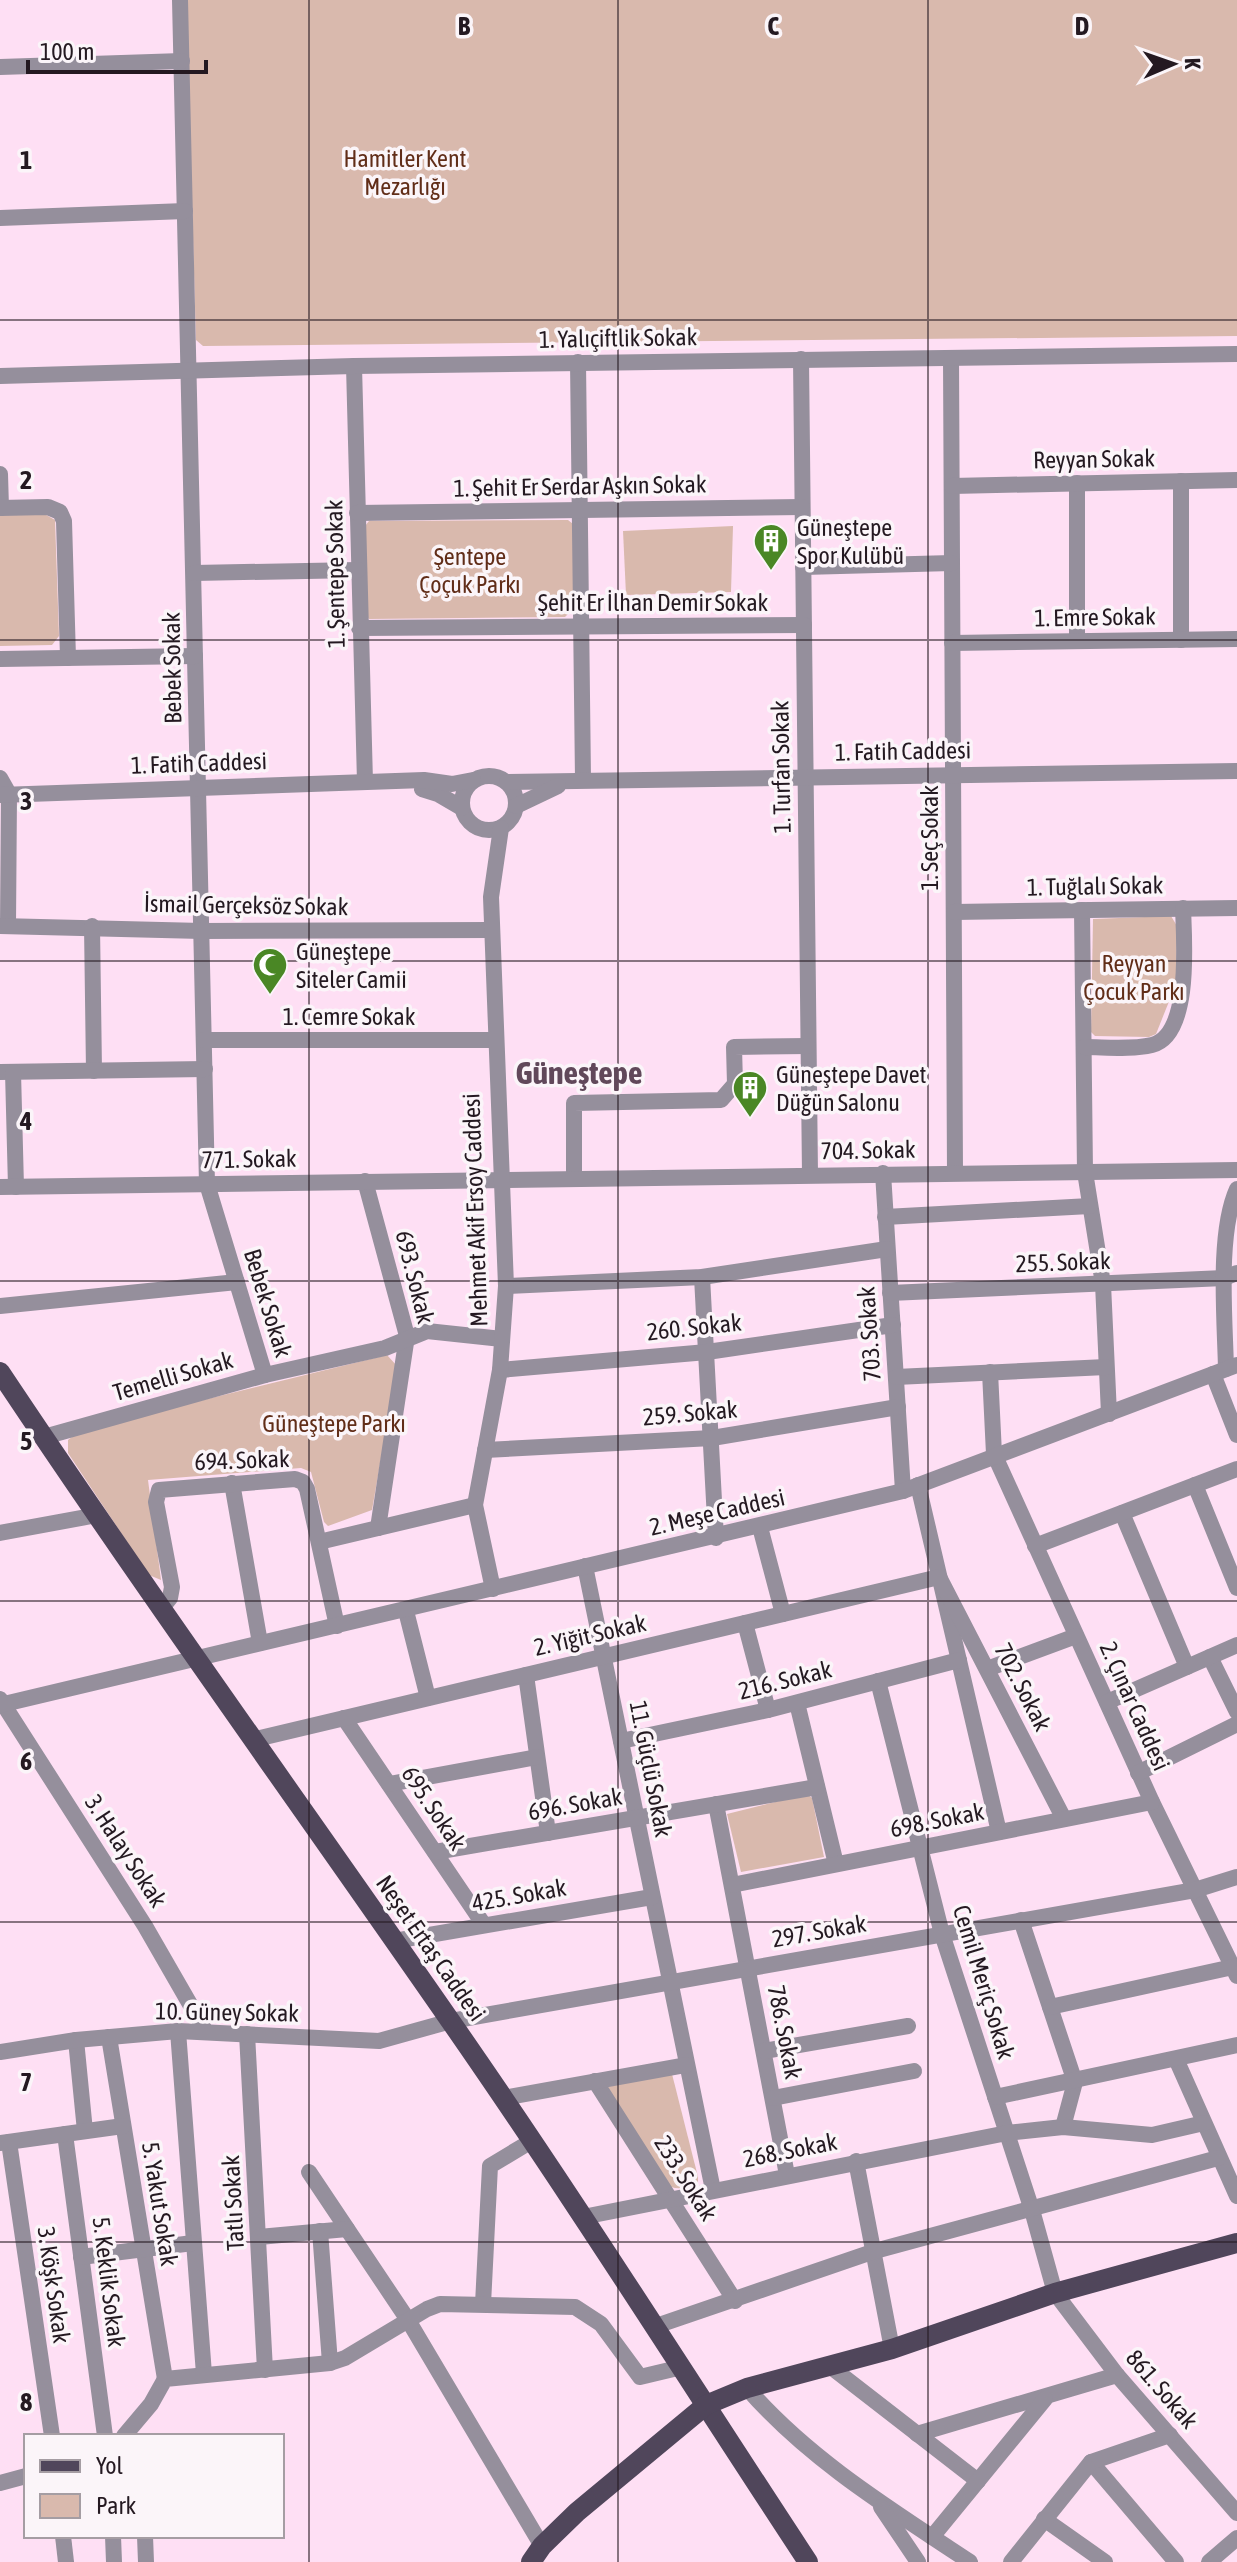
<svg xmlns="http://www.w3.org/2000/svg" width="1237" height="2562" viewBox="0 0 1237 2562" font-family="'Asap Condensed',sans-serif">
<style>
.green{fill:#d9b9ad}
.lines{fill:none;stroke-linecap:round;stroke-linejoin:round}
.minor{stroke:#958f9c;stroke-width:16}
.major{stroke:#50465b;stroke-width:20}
.grid{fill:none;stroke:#241921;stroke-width:2;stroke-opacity:0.55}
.labels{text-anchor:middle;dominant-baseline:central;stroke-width:7;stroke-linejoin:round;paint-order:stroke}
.park-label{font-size:24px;fill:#612d18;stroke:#fbf5f9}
.street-label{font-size:24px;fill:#241921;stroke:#fbf5f9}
.poi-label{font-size:24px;fill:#241921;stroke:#fbf5f9;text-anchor:start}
.district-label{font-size:32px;font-weight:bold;fill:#61485a;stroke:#fbf5f9}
.grid-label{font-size:26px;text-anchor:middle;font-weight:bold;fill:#241921;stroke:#fbf5f9;stroke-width:7;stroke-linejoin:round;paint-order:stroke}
</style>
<rect width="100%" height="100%" fill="#fedff4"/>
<g class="green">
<polygon points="186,0 1237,0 1237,336 203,346 196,340"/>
<polygon points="41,512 55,520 59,636 52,645 0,646 0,514"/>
<polygon points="568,520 573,524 575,607 565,617 369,619 367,616 365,526 369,521"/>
<polygon points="733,526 731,592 626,595 623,531"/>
<polygon points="1171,916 1177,926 1176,984 1156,1034 1149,1037 1095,1036 1091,1032 1093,919"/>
<polygon points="387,1355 397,1366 372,1510 328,1526 324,1522 311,1472 301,1468 148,1480 161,1580 149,1575 68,1453 68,1440 81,1430"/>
<polygon points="807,1794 812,1798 824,1857 741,1872 727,1814"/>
<path d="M671 2070 698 2177V2183C691 2187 680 2190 671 2187L608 2088 611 2081Z"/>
</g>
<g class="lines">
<g class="minor">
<polyline points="180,0 207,1184 265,1375"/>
<polyline points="0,67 182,61"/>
<polyline points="0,218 185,211"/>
<polyline points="951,358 955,1173"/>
<polyline points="801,359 810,1175"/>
<polyline points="578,362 583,780"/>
<polyline points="354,366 365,782"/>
<polyline points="0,376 354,366 1237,354"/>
<polyline points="0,474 1,508"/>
<polyline points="1077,483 1077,641"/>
<polyline points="952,486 1237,480"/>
<polyline points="0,508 48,507 60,512 64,521 68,658"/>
<polyline points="357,513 802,507"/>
<polyline points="803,567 952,563"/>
<polyline points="194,573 358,570"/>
<polyline points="359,628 804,625"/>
<polyline points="1181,640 1181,481"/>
<polyline points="952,643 1237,639"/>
<polyline points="0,659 195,656"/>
<circle cx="489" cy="803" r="27"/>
<polyline points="0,778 9,794 8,925"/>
<polyline points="507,782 1237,771"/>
<polyline points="422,789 438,794 462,808"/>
<polyline points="0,795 424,780 452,784 473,780"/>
<polyline points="516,806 558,786"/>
<polyline points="1082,910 1085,1172 1103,1284 1109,1414"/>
<polyline points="954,912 1237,908"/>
<polyline points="0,926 202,931 492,930"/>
<polyline points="92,926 94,1071"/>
<polyline points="204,1040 494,1040"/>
<path d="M1084 1047C1105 1047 1131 1050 1152 1045 1192 1035 1184 939 1183 908"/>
<polyline points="0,1072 205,1069"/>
<polyline points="13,1072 16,1187"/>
<polyline points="883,1173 903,1491"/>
<polyline points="574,1178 574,1103 721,1100 735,1084 734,1047 808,1046"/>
<polyline points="365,1181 407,1336 378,1528"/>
<polyline points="0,1187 1237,1170"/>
<polyline points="885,1217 1090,1206"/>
<polyline points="702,1277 716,1538"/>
<polyline points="506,1286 702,1277 887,1249"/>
<polyline points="890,1293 1224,1278 1237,1273"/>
<polyline points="0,1306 237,1282"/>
<path d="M1226 1369C1225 1320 1217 1233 1237 1189"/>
<polyline points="500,1370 707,1352 893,1325"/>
<polyline points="990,1372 994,1454 1152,1802 1237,1976"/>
<polyline points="1213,1374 1237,1435"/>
<polyline points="896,1377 1106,1367"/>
<polyline points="44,1437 265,1375 385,1348 427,1331 502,1339"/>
<polyline points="485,1450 712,1438 898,1407"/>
<polyline points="232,1483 260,1643"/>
<polyline points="918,1485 999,1832"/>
<polyline points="1195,1485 1237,1588"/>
<polyline points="1122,1513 1187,1667"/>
<polyline points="760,1527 783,1614"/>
<polyline points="0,1533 97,1515"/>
<polyline points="319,1542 475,1505"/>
<polyline points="1035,1546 1237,1469"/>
<polyline points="585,1566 713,2190"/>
<polyline points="493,1589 475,1505 500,1370 506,1286 491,897 501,828"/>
<polyline points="162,1608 170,1598 172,1587 156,1502 159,1490 295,1479 303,1482 307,1489 337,1626"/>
<polyline points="406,1611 428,1698"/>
<polyline points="745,1623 768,1710"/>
<polyline points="1210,1657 1237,1712"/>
<polyline points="987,1669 1076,1636"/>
<polyline points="526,1675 548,1833"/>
<polyline points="878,1681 942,1934 1032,2210 1055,2293 1117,2375 1237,2513"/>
<polyline points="0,1699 145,1926 206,2032"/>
<polyline points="1107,1702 1237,1645"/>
<polyline points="797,1703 836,1864"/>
<polyline points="0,1705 903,1491 1237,1365"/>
<polyline points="344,1718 484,1925"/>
<polyline points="252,1740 939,1577 1064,1819"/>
<polyline points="621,1741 768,1710 959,1660"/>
<polyline points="1138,1773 1237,1724"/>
<polyline points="389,1784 537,1757"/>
<polyline points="716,1804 787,2175"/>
<polyline points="435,1852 817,1787"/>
<polyline points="732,1885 1152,1802"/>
<polyline points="1021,1920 1075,2082 1063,2127"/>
<polyline points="394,1941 652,1897"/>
<polyline points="1050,2007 1237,1966"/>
<polyline points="178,2031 204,2374"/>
<polyline points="247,2034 265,2370"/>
<polyline points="109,2037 165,2379"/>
<polyline points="76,2040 85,2131"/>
<polyline points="764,2051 908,2026"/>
<polyline points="0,2052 76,2040 178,2031 379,2041 451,2021 1195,1890 1237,1877"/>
<polyline points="1176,2059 1237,2196"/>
<polyline points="595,2081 735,2301"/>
<polyline points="995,2097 1237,2045"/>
<polyline points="503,2098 686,2065"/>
<polyline points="773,2098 914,2071"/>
<polyline points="65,2134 105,2436"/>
<polyline points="9,2142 52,2436"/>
<polyline points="0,2143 123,2126"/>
<polyline points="856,2161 892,2349"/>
<polyline points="309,2172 408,2320 542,2546"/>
<polyline points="583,2217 1007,2133 1063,2127 1152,2135 1204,2123"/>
<polyline points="320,2231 330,2363"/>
<polyline points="259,2237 347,2229"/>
<polyline points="81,2257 193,2243"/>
<polyline points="483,2304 490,2166 530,2142"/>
<polyline points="656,2326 875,2251 1218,2158"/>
<polyline points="831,2367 978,2481"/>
<path d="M747 2388C808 2459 893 2511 970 2562"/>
<polyline points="917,2434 1117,2375"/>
<polyline points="124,2436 151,2404 165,2379 330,2363 345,2358 427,2309 440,2304 575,2307 601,2324 640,2377 682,2367"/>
<polyline points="1091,2462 1176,2562"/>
<polyline points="0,2483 26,2476"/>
<polyline points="881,2507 918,2562"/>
<polyline points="1044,2519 1105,2562"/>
<polyline points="63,2536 66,2562"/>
<polyline points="113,2536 114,2562"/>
<polyline points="145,2536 146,2562"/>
<polyline points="932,2537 1045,2399"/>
<polyline points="1011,2562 1091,2462 1170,2435"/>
<polyline points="1209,2562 1237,2538"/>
</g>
<g class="major">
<path d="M0 1372C146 1591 299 1803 449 2019 573 2197 689 2381 808 2562"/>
<polyline points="531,2562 542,2546 577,2512 706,2405 747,2388 892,2349 1055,2293 1237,2243"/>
</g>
</g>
<path class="grid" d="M309 0V2562M618 0V2562M928 0V2562M0 320H1237M0 640H1237M0 961H1237M0 1281H1237M0 1601H1237M0 1922H1237M0 2242H1237"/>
<defs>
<symbol id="building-pin" viewBox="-11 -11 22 30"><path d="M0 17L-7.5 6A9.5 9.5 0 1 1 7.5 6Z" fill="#4a8725" stroke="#fbf5f9"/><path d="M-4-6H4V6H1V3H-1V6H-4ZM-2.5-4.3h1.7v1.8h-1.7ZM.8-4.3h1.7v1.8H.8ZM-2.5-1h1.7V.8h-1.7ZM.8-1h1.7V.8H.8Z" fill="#fff"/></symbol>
<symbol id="mosque-pin" viewBox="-11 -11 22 30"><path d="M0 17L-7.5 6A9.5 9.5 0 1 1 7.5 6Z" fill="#4a8725" stroke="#fbf5f9"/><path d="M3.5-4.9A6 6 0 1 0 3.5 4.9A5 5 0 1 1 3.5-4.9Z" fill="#fff"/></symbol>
</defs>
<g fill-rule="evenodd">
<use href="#building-pin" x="751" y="521" width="40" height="54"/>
<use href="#mosque-pin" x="250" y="945" width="40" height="54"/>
<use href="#building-pin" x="730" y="1068" width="40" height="54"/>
</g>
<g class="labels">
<g class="park-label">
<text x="405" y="158">Hamitler Kent<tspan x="405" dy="28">Mezarlığı</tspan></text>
<text x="470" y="556">Şentepe<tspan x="470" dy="28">Çoçuk Parkı</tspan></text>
<text x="1134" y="963">Reyyan<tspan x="1134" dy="28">Çocuk Parkı</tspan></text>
<text x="334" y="1423">Güneştepe Parkı</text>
</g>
<g class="street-label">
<text transform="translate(618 338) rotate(-1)">1. Yalıçiftlik Sokak</text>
<text transform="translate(1094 459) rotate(-1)">Reyyan Sokak</text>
<text transform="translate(580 486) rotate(-1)">1. Şehit Er Serdar Aşkın Sokak</text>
<text transform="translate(335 574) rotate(-91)">1. Şentepe Sokak</text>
<text x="653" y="602">Şehit Er İlhan Demir Sokak</text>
<text transform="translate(1095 617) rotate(-1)">1. Emre Sokak</text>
<text transform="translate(172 668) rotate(-91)">Bebek Sokak</text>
<text transform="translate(903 751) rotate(-1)">1. Fatih Caddesi</text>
<text transform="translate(199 763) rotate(-2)">1. Fatih Caddesi</text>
<text transform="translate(781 767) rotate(-91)">1. Turfan Sokak</text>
<text transform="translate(929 838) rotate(-90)">1. Seç Sokak</text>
<text transform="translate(1095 886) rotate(-1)">1. Tuğlalı Sokak</text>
<text transform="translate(246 905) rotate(1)">İsmail Gerçeksöz Sokak</text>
<text x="349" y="1016">1. Cemre Sokak</text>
<text transform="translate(868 1150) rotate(-1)">704. Sokak</text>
<text transform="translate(249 1159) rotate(-1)">771. Sokak</text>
<text transform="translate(475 1210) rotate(-92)">Mehmet Akif Ersoy Caddesi</text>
<text transform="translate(1063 1262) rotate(-2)">255. Sokak</text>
<text transform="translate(415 1277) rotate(76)">693. Sokak</text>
<text transform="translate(268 1303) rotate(73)">Bebek Sokak</text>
<text transform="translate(694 1327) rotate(-6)">260. Sokak</text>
<text transform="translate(869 1334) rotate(-94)">703. Sokak</text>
<text transform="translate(173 1376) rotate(-16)">Temelli Sokak</text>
<text transform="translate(690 1413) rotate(-5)">259. Sokak</text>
<text transform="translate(242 1460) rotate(-2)">694. Sokak</text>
<text transform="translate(717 1512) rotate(-13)">2. Meşe Caddesi</text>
<text transform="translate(590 1635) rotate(-13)">2. Yiğit Sokak</text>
<text transform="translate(785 1680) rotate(-14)">216. Sokak</text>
<text transform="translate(1023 1687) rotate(63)">702. Sokak</text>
<text transform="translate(1135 1706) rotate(66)">2. Çınar Caddesi</text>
<text transform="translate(651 1769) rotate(79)">11. Güçlü Sokak</text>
<text transform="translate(575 1804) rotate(-10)">696. Sokak</text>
<text transform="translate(434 1808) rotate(56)">695. Sokak</text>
<text transform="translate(937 1820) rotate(-11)">698. Sokak</text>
<text transform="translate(126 1851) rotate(57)">3. Halay Sokak</text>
<text transform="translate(519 1895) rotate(-10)">425. Sokak</text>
<text transform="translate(819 1931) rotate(-10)">297. Sokak</text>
<text transform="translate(431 1948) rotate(55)">Neşet Ertaş Caddesi</text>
<text transform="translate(984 1982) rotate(73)">Cemil Meriç Sokak</text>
<text transform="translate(227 2012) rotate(1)">10. Güney Sokak</text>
<text transform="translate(785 2032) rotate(79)">786. Sokak</text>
<text transform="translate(790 2150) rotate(-11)">268. Sokak</text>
<text transform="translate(686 2178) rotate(58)">233. Sokak</text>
<text transform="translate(233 2203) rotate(-93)">Tatlı Sokak</text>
<text transform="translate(160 2204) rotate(81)">5. Yakut Sokak</text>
<text transform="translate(109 2282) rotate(83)">5. Keklik Sokak</text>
<text transform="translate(54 2285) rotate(82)">3. Köşk Sokak</text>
<text transform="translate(1162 2389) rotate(49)">861. Sokak</text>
</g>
<g class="poi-label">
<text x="797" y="527">Güneştepe<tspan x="797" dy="28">Spor Kulübü</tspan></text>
<text x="296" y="951">Güneştepe<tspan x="296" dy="28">Siteler Camii</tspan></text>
<text x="776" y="1074">Güneştepe Davet<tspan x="776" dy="28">Düğün Salonu</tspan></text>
</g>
<g class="district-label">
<text x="579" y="1072">Güneştepe</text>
</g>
</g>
<g class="grid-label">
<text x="464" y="35">B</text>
<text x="773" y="35">C</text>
<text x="1082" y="35">D</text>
<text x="26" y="169">1</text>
<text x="26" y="489">2</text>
<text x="26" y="810">3</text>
<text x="26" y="1130">4</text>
<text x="26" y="1450">5</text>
<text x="26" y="1770">6</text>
<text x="26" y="2091">7</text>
<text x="26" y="2411">8</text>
</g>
<rect x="24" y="2434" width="260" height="104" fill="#fbf5f9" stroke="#a59da3" stroke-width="2"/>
<rect x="40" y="2460" width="40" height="12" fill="#50465b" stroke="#a59da3" stroke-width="2"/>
<text x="96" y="2474" font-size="24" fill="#241921">Yol</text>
<rect x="40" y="2494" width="40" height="24" fill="#d9b9ad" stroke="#a59da3" stroke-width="2"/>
<text x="96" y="2514" font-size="24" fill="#241921">Park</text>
<g transform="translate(1173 64) rotate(88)" stroke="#fbf5f9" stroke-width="6" paint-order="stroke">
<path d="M0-6L14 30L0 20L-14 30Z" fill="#241921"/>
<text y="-12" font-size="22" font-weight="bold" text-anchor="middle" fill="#241921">K</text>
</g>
<path d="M28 60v12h178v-12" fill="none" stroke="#241921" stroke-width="4"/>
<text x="40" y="60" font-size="24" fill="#241921" stroke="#fbf5f9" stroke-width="6" paint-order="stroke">100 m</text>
</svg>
